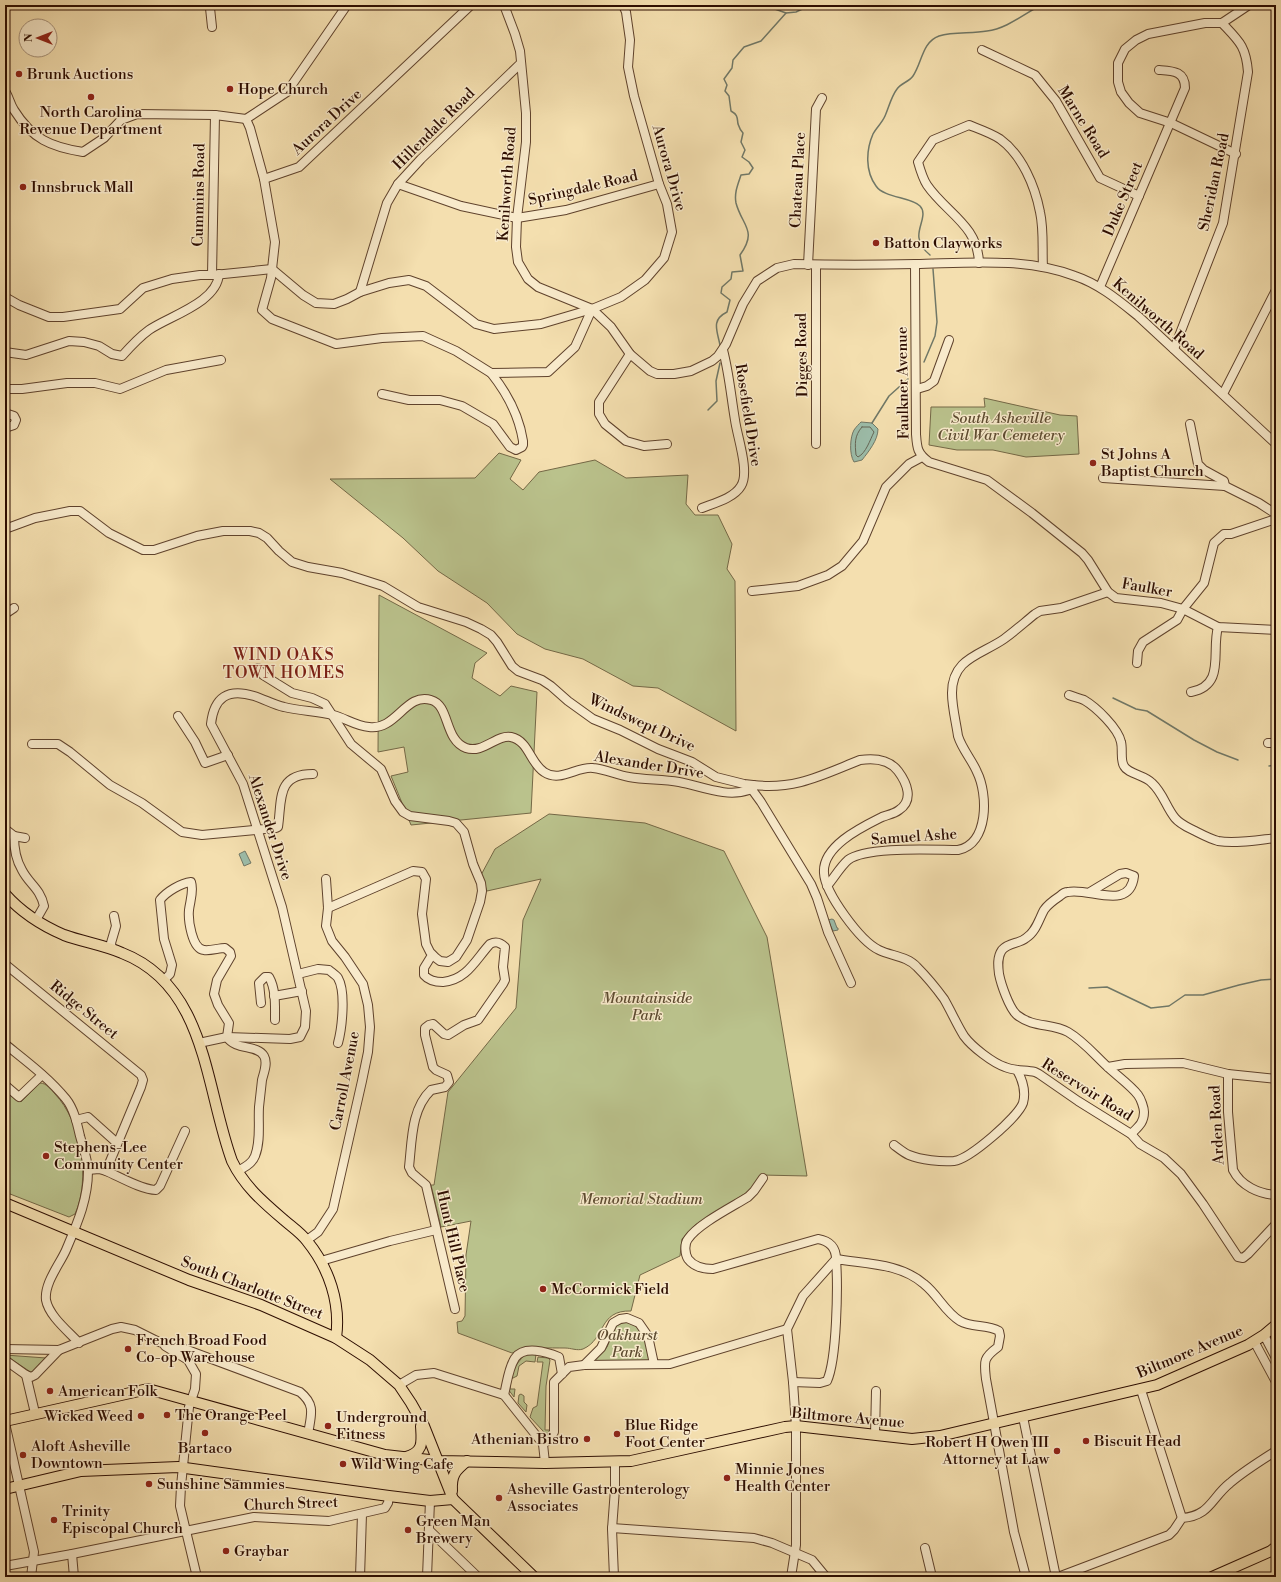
<svg xmlns="http://www.w3.org/2000/svg" width="1281" height="1582" viewBox="0 0 1281 1582" font-family="'Libre Bodoni',serif">
<style>
.green{fill:#bac28c;stroke:#746846}
.water{fill:#9cbdaa;stroke:#707766}
.lines{fill:none;stroke-linecap:round;stroke-linejoin:round}
.shore{stroke:#646555;stroke-width:1}
.stream{stroke:#707766;stroke-width:1.5}
.minor-casing{stroke:#5f422c;stroke-width:10}
.major-casing{stroke:#2d0d00;stroke-width:12}
.minor{stroke:#f8eacb;stroke-width:8}
.major{stroke:#f4dfaf;stroke-width:10}
.poi-dot{fill:#8f2418;stroke:#f8eacb;stroke-width:1.5}
.labels{text-anchor:middle;dominant-baseline:central;stroke-width:3;stroke-linejoin:round;paint-order:stroke}
.poi-label{font-size:15px;fill:#2d0d00;stroke:#f8eacb;text-anchor:start}
.street-label{font-size:15px;fill:#2d0d00;stroke:#f8eacb}
.park-label{font-size:15px;font-style:italic;fill:#5e4c31;stroke:#f8eacb}
.neighbourhood-label{font-size:16px;letter-spacing:1px;fill:#7a1f14;stroke:#f8eacb}
</style>
<rect width="100%" height="100%" fill="#f4dfaf"/>
<filter id="stains"><feTurbulence type="fractalNoise" baseFrequency=".005" numOctaves="4"/><feColorMatrix values="0 0 0 0 .2 0 0 0 0 .09 0 0 0 0 .02 0 0 0 .5 -.17"/></filter>
<radialGradient id="worn" r=".72"><stop offset=".6" stop-color="#630" stop-opacity="0"/><stop offset="1" stop-color="#630" stop-opacity=".3"/></radialGradient>
<g class="green">
<polygon points="984,398 1060,415 1077,416 1079,454 1026,457 993,450 957,450 929,445 931,407 985,407"/>
<polygon points="499,453 521,460 510,479 523,490 539,472 595,460 626,478 688,475 686,504 695,515 718,515 732,544 727,569 735,581 736,731 658,688 633,686 583,659 545,649 517,634 487,603 438,571 403,538 330,479 475,478"/>
<polygon points="379,595 487,653 475,663 472,678 500,696 511,686 537,692 531,813 411,825 391,776 408,772 404,747 378,752"/>
<path d="M549 814 645 823 724 851 767 937 807 1176 761 1175 751 1189 746 1193 695 1225 682 1239 680 1256 640 1275 631 1311C598 1310 606 1339 583 1349 577 1351 571 1348 565 1348 551 1348 524 1347 512 1353L458 1333 457 1322 462 1321 465 1316 466 1255 471 1221 441 1227 431 1185H434L448 1092 516 1008 523 920 541 879 487 891 481 875 495 849Z"/>
<path d="M40 1083C46 1083 51 1089 55 1094 81 1121 91 1179 75 1214L69 1217 5 1192V1088L21 1102Z"/>
<path d="M625 1322C645 1326 646 1342 649 1360L648 1361H593C597 1357 604 1352 607 1347 613 1334 608 1328 625 1322Z"/>
<path d="M526 1354H536L535 1362 526 1361 519 1366 517 1376 511 1379 510 1389H515L514 1397 508 1389C512 1373 513 1366 526 1354Z"/>
<polygon points="5,1355 46,1358 32,1373"/>
<polygon points="538,1357 548,1358 550,1360 546,1386 545,1430 550,1430 549,1435 544,1435 543,1431 530,1417 533,1408 537,1406 543,1362 537,1362"/>
<polygon points="521,1394 524,1396 524,1402 527,1405 526,1412 518,1403 519,1395"/>
</g>
<g class="water">
<path d="M861 422 872 423 878 429C878 440 869 451 862 460L854 462C849 454 850 437 854 430 856 427 859 424 861 422Z"/>
<polygon points="245,851 251,863 244,866 239,854"/>
<polygon points="832,919 834,920 837,928 838,928 838,930 833,931 828,920"/>
</g>
<g class="lines">
<path class="shore" d="M862 427H870L874 432C870 440 866 453 858 457L856 455C855 444 854 436 862 427Z"/>
<g class="stream">
<polyline points="753,5 772,8 786,13 796,12 811,5"/>
<path d="M930 255C925 251 920 245 919 238 917 228 928 214 920 206 911 197 884 198 876 186 865 171 866 150 873 134 876 128 882 123 885 116 889 107 891 97 897 89 901 83 909 82 913 76 922 63 922 42 939 36 954 31 971 34 987 31 1006 29 1024 14 1041 5"/>
<path d="M720 345C717 330 711 320 727 312L730 300 721 293 722 287 731 279 732 272 743 271 740 255C758 230 742 226 736 203 734 193 738 184 741 175L749 174 753 168 749 162 742 157 745 150 741 142 743 133C741 131 739 127 738 124 737 117 738 115 731 111L729 96 725 91 727 85 724 79 732 68 733 60 744 47 761 41 786 13"/>
<polyline points="924,362 935,336 937,322 933,269"/>
<polyline points="708,410 717,401 716,381 720,363"/>
<polyline points="872,423 889,396 908,379"/>
<polyline points="1113,698 1136,709 1147,711 1194,740 1217,752 1238,760"/>
<polyline points="1269,766 1276,765"/>
<polyline points="1089,988 1107,987 1151,1008 1169,1006 1185,995 1203,995 1239,985 1261,980 1276,979"/>
</g>
<defs>
<g id="minor">
<polyline points="212,5 210,8 212,27"/>
<polyline points="347,5 287,92 246,119 250,128 264,179 275,242 271,278 262,310 272,319 336,344 382,338 423,336 456,351 491,373 548,372 575,347 592,309"/>
<path d="M504 5 515 34 520 51 526 113V142L517 218 516 247 518 262 528 279 538 287 592 309 611 327 630 354 650 371 657 374H674L691 371 712 361 718 356 726 344 743 304 757 281 777 268 794 264C835 265 875 265 915 264 968 263 1024 257 1075 276 1099 284 1118 300 1138 316L1276 444"/>
<polyline points="1222,23 1205,23 1148,34 1136,40 1125,49 1118,63 1118,82 1121,92 1129,103 1140,113 1171,123 1236,154"/>
<polyline points="1222,23 1249,5"/>
<polyline points="982,50 1035,75 1056,101 1100,178 1139,196"/>
<path d="M5 91C9 97 10 104 14 110 32 139 51 147 83 152L104 138 121 120 137 114 215 115 246 119"/>
<polyline points="264,179 299,167 471,5"/>
<polyline points="398,184 461,206 517,218 566,210 659,184"/>
<path d="M979 263C978 225 946 213 927 185 923 179 920 169 918 162L933 140 969 125C979 129 991 133 1000 139 1022 155 1035 186 1040 212 1044 230 1042 249 1043 267"/>
<path d="M915 264 916 434C917 448 917 453 929 462L987 480 1032 513 1082 553 1088 560 1108 592 1116 598 1161 603 1183 609 1218 627 1276 630"/>
<polyline points="808,265 816,109 822,98"/>
<polyline points="816,265 816,444"/>
<polyline points="272,269 303,295 316,303 334,304 347,299 360,292 389,283 409,280 426,286 476,324 494,329 541,324 592,309 621,297 645,280 664,258 672,232 667,204 659,184 634,96 628,67 630,40 626,12 623,5"/>
<polyline points="212,275 215,115"/>
<path d="M1100 287 1185 88C1185 71 1173 71 1159 70"/>
<polyline points="360,292 387,203 398,184 421,159 520,64"/>
<polyline points="5,297 19,305 49,317 63,317 120,309 143,288 172,279 200,275 214,275 272,269"/>
<path d="M1174 349 1223 223 1248 72C1246 46 1239 41 1222 23"/>
<path d="M5 352 26 355 69 341 84 342 99 346 112 354 122 356C130 347 138 338 149 330 169 316 217 303 219 274"/>
<polyline points="630,354 599,402 599,414 605,424 626,441 644,446 667,444"/>
<polyline points="5,389 22,389 67,383 95,383 120,389 166,370 221,360"/>
<polyline points="917,389 927,386 934,381 949,340"/>
<path d="M382 394 409 400H440L462 406 493 424 510 447 516 450 522 447 523 445V441C519 415 507 393 491 373"/>
<polyline points="1223,394 1276,290"/>
<polyline points="5,413 14,416 16,420 14,425 5,428"/>
<polyline points="1190,424 1198,464 1204,470 1224,481 1225,486"/>
<polyline points="1103,478 1225,486 1259,503 1276,514"/>
<path d="M702 508C715 503 734 498 741 486 750 472 737 436 735 420 731 396 729 373 723 350"/>
<polyline points="5,529 35,518 70,511 80,511 109,533 143,550 154,550 197,536 223,531 250,531 259,533 267,538 279,551 292,562 308,567 342,573 383,586 418,607 466,622 481,629 491,635 497,642 512,666 518,671 542,680 551,686 568,701 593,719 620,730 658,749 692,762 716,777 744,784 753,785 753,791 761,802 811,884 817,898 828,932 851,983"/>
<polyline points="752,591 798,586 828,575 842,566 863,541 886,487 909,464 922,457"/>
<polyline points="5,614 14,608"/>
<polyline points="1137,663 1138,651 1143,642 1177,620 1183,609 1204,583 1214,543 1224,534 1231,534 1276,519"/>
<polyline points="258,668 263,675 292,693 312,698 325,704 351,744 381,769 395,801 403,812 410,816 449,821 456,823 464,832 473,864 481,883 482,891 480,902 467,940 456,957 448,962 440,961 436,958 430,952 426,944 422,914 426,879 422,872 413,871 328,908"/>
<path d="M1191 692C1226 685 1211 652 1218 627"/>
<path d="M1069 695C1074 697 1079 698 1084 700 1096 707 1118 728 1121 742 1123 750 1120 760 1124 766 1128 774 1145 775 1152 783 1163 793 1166 807 1175 818 1180 824 1187 827 1193 830 1201 834 1210 839 1218 841 1236 844 1258 840 1276 838"/>
<polyline points="178,716 195,742 205,763 228,755"/>
<polyline points="1268,743 1276,743"/>
<path d="M32 744H58L70 752 110 785 142 803 182 832 202 835 276 828 278 827C282 800 276 774 313 774"/>
<path d="M5 829 14 836C14 847 16 860 22 870 29 884 40 888 44 906L36 920"/>
<polyline points="14,836 25,838"/>
<path d="M827 886C834 878 840 867 848 860 866 846 934 850 958 850 989 844 988 794 977 772 972 760 962 749 958 736 956 722 952 707 952 693 952 658 981 655 1004 639 1015 631 1025 622 1035 614L1040 611 1061 608 1108 592"/>
<path d="M1090 892 1120 874 1126 873 1134 876C1130 912 1089 887 1068 892 1065 892 1062 894 1060 896 1054 900 1048 904 1044 910 1039 919 1036 932 1026 938 1019 944 1009 942 1002 950 997 957 998 966 999 974 1001 984 1009 1008 1017 1015 1033 1028 1052 1023 1068 1032 1085 1042 1097 1058 1111 1070 1119 1077 1132 1087 1138 1095 1141 1099 1144 1108 1144 1112 1144 1123 1138 1127 1131 1134"/>
<polyline points="112,949 111,943 116,926 114,916"/>
<path d="M432 955 424 968V975C429 981 436 982 443 982 467 980 476 959 490 944 496 941 500 942 505 947L503 967 505 980 503 984 478 1020 464 1025 448 1035 444 1034 433 1024 429 1025 425 1028V1035L433 1067 436 1070 447 1075 449 1082 445 1087 431 1090C411 1109 412 1141 409 1167L412 1173 426 1185 455 1309"/>
<polyline points="5,964 141,1075 143,1080 141,1087 106,1171 99,1169 88,1170"/>
<polyline points="1276,965 1276,970"/>
<path d="M298 974 318 969 329 970C331 972 336 975 338 978 346 992 342 1028 338 1043"/>
<path d="M164 980 170 974 172 965 164 939 160 900C166 892 181 883 191 882 194 891 190 901 189 910 188 920 192 949 204 950 210 951 219 948 225 948L230 952 231 956 217 980 214 994 218 1005 229 1023 227 1037C236 1051 257 1044 264 1056 268 1063 264 1072 262 1080 261 1089 260 1098 259 1107 258 1123 261 1141 255 1156 252 1164 244 1168 237 1171"/>
<polyline points="274,996 302,991"/>
<path d="M261 1003 259 983 265 977H269C276 989 275 1006 275 1020"/>
<path d="M199 1043 227 1037 290 1039 300 1037 305 1027 306 1011 282 907 243 784 211 724C214 697 228 688 254 696 264 699 274 705 284 707 300 711 317 711 333 715 345 718 356 726 369 727 396 731 406 692 431 700 450 705 444 740 466 748 483 754 497 734 511 737 529 741 530 763 544 772 560 783 577 766 593 768 605 769 617 775 629 777 645 780 662 779 679 782 701 786 726 798 749 790L753 785C795 790 822 775 860 760 874 758 889 759 898 771 907 783 914 800 899 810 894 814 887 815 882 817 862 827 822 846 824 873 825 893 860 941 879 950 891 956 907 956 917 967 926 976 936 988 944 999 951 1011 957 1025 964 1036 972 1047 993 1063 1005 1067 1014 1071 1025 1070 1035 1072L1039 1074 1078 1101 1131 1134 1140 1144 1164 1158 1181 1174 1203 1204 1238 1257 1243 1258 1248 1254 1276 1224"/>
<path d="M5 1044C26 1061 49 1078 66 1099 74 1109 77 1123 80 1136 83 1147 88 1160 88 1171 88 1200 77 1224 66 1250 60 1264 44 1283 46 1300 49 1316 68 1331 79 1343"/>
<polyline points="1108,1067 1125,1064 1183,1063 1228,1074 1276,1079"/>
<path d="M1228 1074V1112L1233 1170C1241 1186 1259 1194 1276 1195"/>
<polyline points="5,1085 19,1097 42,1075"/>
<polyline points="76,1120 88,1117 117,1143"/>
<path d="M894 1145C898 1148 904 1153 909 1155 921 1160 941 1162 954 1161 970 1159 1018 1117 1023 1103 1026 1092 1022 1079 1017 1070"/>
<path d="M106 1171C120 1177 142 1190 156 1190L160 1186 185 1131"/>
<path d="M763 1178 754 1191 748 1197C732 1207 698 1224 688 1239 684 1244 685 1254 688 1259 694 1267 703 1269 713 1269L818 1239C830 1241 836 1248 836 1259L803 1296 787 1329 793 1382 796 1426V1545L791 1577"/>
<polyline points="307,1240 318,1232 333,1209 362,1081 368,1052 370,1027 368,1005 363,984 345,957 332,941 326,926 328,908 326,879"/>
<polyline points="321,1261 390,1241 436,1230"/>
<polyline points="1264,1335 1276,1358"/>
<polyline points="1254,1341 1276,1382"/>
<polyline points="165,1346 188,1360 196,1374 195,1389 189,1407 181,1486 180,1506 197,1577"/>
<path d="M5 1349 59 1350 112 1329 121 1327 135 1330 159 1342 174 1345 300 1392C316 1405 311 1415 308 1434"/>
<polyline points="5,1360 26,1375 35,1413"/>
<polyline points="584,1365 601,1348 613,1323 620,1319 627,1318 639,1323 648,1336 654,1364"/>
<polyline points="26,1375 31,1377 35,1375 59,1350"/>
<path d="M793 1382 820 1383 827 1381C837 1359 838 1286 836 1259 866 1264 900 1263 924 1284 938 1295 945 1312 960 1321 972 1328 987 1324 999 1331L1000 1336 998 1347C983 1358 984 1361 986 1379L1014 1532 1026 1577"/>
<polyline points="399,1385 416,1375 434,1373 504,1395 543,1444 545,1463"/>
<polyline points="1141,1390 1182,1518"/>
<path d="M504 1395C507 1383 508 1369 515 1358 524 1345 547 1352 559 1357L562 1374"/>
<polyline points="1023,1417 1056,1577"/>
<polyline points="5,1423 34,1552 31,1577"/>
<polyline points="875,1435 876,1391"/>
<polyline points="543,1444 550,1439 554,1432 554,1382 569,1367 584,1365 670,1364 787,1329"/>
<polyline points="612,1528 754,1538 772,1543 812,1560 826,1577"/>
<polyline points="429,1530 478,1577"/>
<polyline points="925,1548 932,1577"/>
<polyline points="72,1554 74,1577"/>
<polyline points="5,1566 72,1554 254,1517 329,1521 385,1508 388,1503 389,1496"/>
<polyline points="360,1577 362,1514"/>
<polyline points="427,1577 430,1501"/>
<polyline points="614,1577 612,1529 615,1489 615,1462"/>
<path d="M1058 1577 1169 1535 1174 1530 1182 1518C1210 1516 1211 1498 1230 1483 1244 1471 1260 1461 1276 1451"/>
</g>
<g id="major">
<path d="M5 894C21 912 43 926 64 935 83 942 104 945 122 953 207 986 205 1088 232 1161 244 1186 263 1202 284 1220 292 1227 301 1233 307 1241 329 1268 341 1303 336 1338"/>
<polyline points="5,1203 189,1280 261,1305 336,1338 370,1360 399,1385 411,1403 424,1426 453,1499 534,1577"/>
<polyline points="5,1421 148,1389 385,1455 438,1461 545,1463 631,1461 785,1427 796,1426 912,1439 940,1436 1157,1385 1248,1345 1264,1335 1276,1325"/>
<path d="M406 1457C424 1452 422 1442 421 1426"/>
<polyline points="5,1489 81,1471 178,1467 389,1496 430,1501 453,1499"/>
<path d="M452 1491C451 1475 455 1471 467 1461"/>
<polyline points="1212,1577 1271,1551 1276,1547"/>
</g>
</defs>
<use href="#minor" class="minor-casing"/>
<use href="#major" class="major-casing"/>
<use href="#minor" class="minor"/>
<use href="#major" class="major"/>
</g>
<g class="poi-dot">
<circle cx="19" cy="74" r="4"/>
<circle cx="230" cy="89" r="4"/>
<circle cx="91" cy="97" r="4"/>
<circle cx="23" cy="187" r="4"/>
<circle cx="876" cy="243" r="4"/>
<circle cx="1093" cy="463" r="4"/>
<circle cx="46" cy="1156" r="4"/>
<circle cx="543" cy="1289" r="4"/>
<circle cx="128" cy="1349" r="4"/>
<circle cx="50" cy="1391" r="4"/>
<circle cx="167" cy="1415" r="4"/>
<circle cx="141" cy="1416" r="4"/>
<circle cx="328" cy="1426" r="4"/>
<circle cx="205" cy="1433" r="4"/>
<circle cx="617" cy="1434" r="4"/>
<circle cx="587" cy="1439" r="4"/>
<circle cx="1086" cy="1441" r="4"/>
<circle cx="1057" cy="1451" r="4"/>
<circle cx="23" cy="1455" r="4"/>
<circle cx="343" cy="1464" r="4"/>
<circle cx="727" cy="1478" r="4"/>
<circle cx="149" cy="1484" r="4"/>
<circle cx="499" cy="1498" r="4"/>
<circle cx="54" cy="1520" r="4"/>
<circle cx="408" cy="1530" r="4"/>
<circle cx="226" cy="1551" r="4"/>
</g>
<g class="labels">
<g class="poi-label">
<text x="27" y="74">Brunk Auctions</text>
<text x="238" y="89">Hope Church</text>
<text x="91" y="112" text-anchor="middle">North Carolina<tspan x="91" dy="17">Revenue Department</tspan></text>
<text x="31" y="187">Innsbruck Mall</text>
<text x="884" y="243">Batton Clayworks</text>
<text x="1101" y="454">St Johns A<tspan x="1101" dy="17">Baptist Church</tspan></text>
<text x="54" y="1147">Stephens-Lee<tspan x="54" dy="17">Community Center</tspan></text>
<text x="551" y="1289">McCormick Field</text>
<text x="136" y="1340">French Broad Food<tspan x="136" dy="17">Co-op Warehouse</tspan></text>
<text x="58" y="1391">American Folk</text>
<text x="175" y="1415">The Orange Peel</text>
<text x="133" y="1416" text-anchor="end">Wicked Weed</text>
<text x="336" y="1417">Underground<tspan x="336" dy="17">Fitness</tspan></text>
<text x="625" y="1425">Blue Ridge<tspan x="625" dy="17">Foot Center</tspan></text>
<text x="579" y="1439" text-anchor="end">Athenian Bistro</text>
<text x="1094" y="1441">Biscuit Head</text>
<text x="1049" y="1442" text-anchor="end">Robert H Owen III<tspan x="1049" dy="17">Attorney at Law</tspan></text>
<text x="31" y="1446">Aloft Asheville<tspan x="31" dy="17">Downtown</tspan></text>
<text x="205" y="1448" text-anchor="middle">Bartaco</text>
<text x="351" y="1464">Wild Wing Cafe</text>
<text x="735" y="1469">Minnie Jones<tspan x="735" dy="17">Health Center</tspan></text>
<text x="157" y="1484">Sunshine Sammies</text>
<text x="507" y="1489">Asheville Gastroenterology<tspan x="507" dy="17">Associates</tspan></text>
<text x="62" y="1511">Trinity<tspan x="62" dy="17">Episcopal Church</tspan></text>
<text x="416" y="1521">Green Man<tspan x="416" dy="17">Brewery</tspan></text>
<text x="234" y="1551">Graybar</text>
</g>
<g class="street-label">
<text transform="translate(327 122) rotate(-43)">Aurora Drive</text>
<text transform="translate(1083 122) rotate(58)">Marne Road</text>
<text transform="translate(434 129) rotate(-45)">Hillendale Road</text>
<text transform="translate(669 168) rotate(74)">Aurora Drive</text>
<text transform="translate(798 180) rotate(-87)">Chateau Place</text>
<text transform="translate(1214 182) rotate(-78)">Sheridan Road</text>
<text transform="translate(507 184) rotate(-86)">Kenilworth Road</text>
<text transform="translate(583 188) rotate(-13)">Springdale Road</text>
<text transform="translate(199 195) rotate(-89)">Cummins Road</text>
<text transform="translate(1123 199) rotate(-67)">Duke Street</text>
<text transform="translate(1158 319) rotate(41)">Kenilworth Road</text>
<text transform="translate(802 355) rotate(-91)">Digges Road</text>
<text transform="translate(903 383) rotate(-91)">Faulkner Avenue</text>
<text transform="translate(748 415) rotate(81)">Rosefield Drive</text>
<text transform="translate(1147 588) rotate(10)">Faulker</text>
<text transform="translate(642 723) rotate(25)">Windswept Drive</text>
<text transform="translate(649 765) rotate(9)">Alexander Drive</text>
<text transform="translate(270 827) rotate(72)">Alexander Drive</text>
<text transform="translate(914 837) rotate(-4)">Samuel Ashe</text>
<text transform="translate(84 1010) rotate(39)">Ridge Street</text>
<text transform="translate(345 1081) rotate(-79)">Carroll Avenue</text>
<text transform="translate(1087 1090) rotate(32)">Reservoir Road</text>
<text transform="translate(1217 1125) rotate(-93)">Arden Road</text>
<text transform="translate(453 1241) rotate(77)">Hunt Hill Place</text>
<text transform="translate(252 1288) rotate(21)">South Charlotte Street</text>
<text transform="translate(1190 1352) rotate(-23)">Biltmore Avenue</text>
<text transform="translate(848 1418) rotate(5)">Biltmore Avenue</text>
<text transform="translate(291 1504) rotate(-2)">Church Street</text>
</g>
<g class="park-label">
<text x="1001" y="418">South Asheville<tspan x="1001" dy="17">Civil War Cemetery</tspan></text>
<text x="647" y="998">Mountainside<tspan x="647" dy="17">Park</tspan></text>
<text x="641" y="1199">Memorial Stadium</text>
<text x="627" y="1335">Oakhurst<tspan x="627" dy="17">Park</tspan></text>
</g>
<g class="neighbourhood-label">
<text x="284" y="655">WIND OAKS<tspan x="284" dy="18">TOWN HOMES</tspan></text>
</g>
</g>
<rect width="1281" height="1582" fill="none" stroke="#f4dfaf" stroke-width="20"/>
<rect x="6" y="6" width="1269" height="1570" fill="none" stroke="#2d0d00" stroke-width="2"/>
<rect x="10" y="10" width="1261" height="1562" fill="none" stroke="#2d0d00"/>
<g transform="translate(38 38) rotate(270)"><circle r="19" fill="#f8eacb" stroke="#a7927a"/>
<path d="M0-3L7 15L0 10L-7 15Z" fill="#8f2418"/>
<text y="-6" font-size="11" font-weight="bold" text-anchor="middle" fill="#2d0d00">N</text>
</g>
<rect width="100%" height="100%" filter="url(#stains)"/>
<rect width="100%" height="100%" fill="url(#worn)"/>
</svg>
